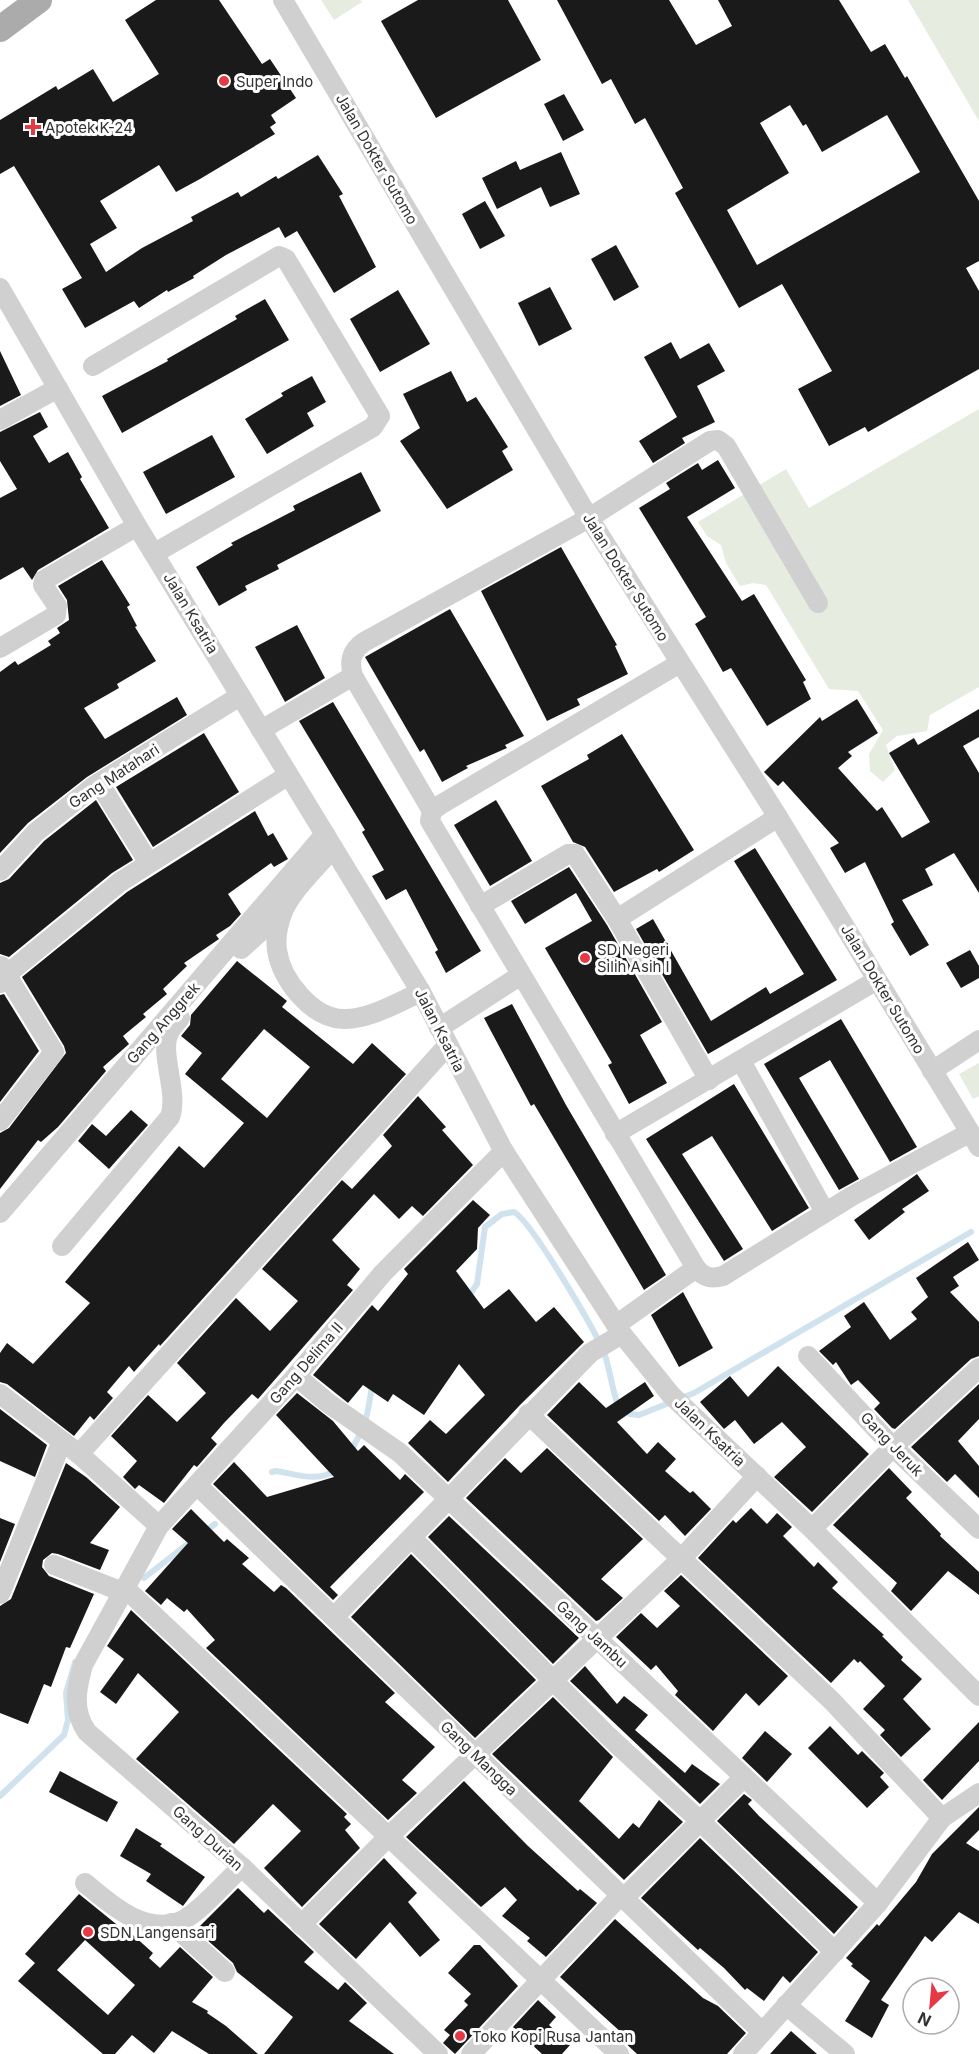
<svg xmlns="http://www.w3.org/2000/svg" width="979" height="2054" viewBox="0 0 979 2054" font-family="Inter,sans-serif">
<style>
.green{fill:#e6ecdf}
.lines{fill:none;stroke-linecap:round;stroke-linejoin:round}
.stream{stroke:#cfe2ee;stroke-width:6}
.building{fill:#1a1a1a;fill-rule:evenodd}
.minor{stroke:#d0d0d0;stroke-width:20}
.major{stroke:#ababab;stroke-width:26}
.poi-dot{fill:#e63946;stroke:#fff;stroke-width:2}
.labels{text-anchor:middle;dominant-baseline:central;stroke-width:6;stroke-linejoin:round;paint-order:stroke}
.poi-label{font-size:15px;fill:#333;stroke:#fff;text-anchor:start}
.street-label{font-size:15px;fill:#333;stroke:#fff}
</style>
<rect width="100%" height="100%" fill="#fff"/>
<g class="green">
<polygon points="321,0 360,0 362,2 334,20"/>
<polygon points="908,0 979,0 979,121"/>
<polygon points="979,409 979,687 930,715 927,731 897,736 886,745 895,770 883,782 870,771 869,754 883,730 858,691 829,689 766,585 753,583 740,586 726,563 721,545 707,536 698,522 786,469 809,508"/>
<polygon points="979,1063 979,1096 973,1099 959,1074"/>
</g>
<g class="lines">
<g class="stream">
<path d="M468 1297 477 1284 485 1227 502 1214 514 1212C532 1222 594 1329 604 1352 610 1370 612 1389 618 1406L630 1414 639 1415 694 1393 971 1232"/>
<path d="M349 1453C365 1430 369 1411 372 1384"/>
<path d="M272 1472 276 1471C297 1474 317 1483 336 1470"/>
<polyline points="203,1533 215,1524"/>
<polyline points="144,1578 190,1542"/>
<polyline points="0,1796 64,1735 68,1720 66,1693 75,1662"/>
</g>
</g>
<g class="building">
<polygon points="156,0 219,0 262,64 270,59 296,98 271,115 276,123 270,127 275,134 200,179 176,192 159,165 100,201 117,228 90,244 106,272 142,248 193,221 191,217 238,192 241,197 276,176 278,179 318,155 343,194 339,196 376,267 334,293 297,231 285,238 279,227 226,255 193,276 194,278 168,292 167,290 139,308 134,301 85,328 62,289 82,278 14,166 0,174 0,120 56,86 58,90 93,69 113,102 159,74 125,20"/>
<polygon points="418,0 508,0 541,60 436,118 381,21"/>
<path d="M557 0H669L696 45 732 26 718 0H839L871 52 885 44 905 78 907 76 979 201V261L966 268 979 291V369L868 432 865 427 829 446 798 389 832 371 782 284 739 308 675 193 683 188 645 118 635 124 611 79 602 84ZM790 105 803 126 806 124 822 152 887 115 920 172 757 265 727 210 789 173 760 123Z"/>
<polygon points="564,94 584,130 563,141 544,104"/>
<polygon points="561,152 580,194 550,207 541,187 497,209 482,178 516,161 520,170"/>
<polygon points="485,201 505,236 480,249 462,214"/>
<polygon points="616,245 639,287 614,301 591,259"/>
<polygon points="550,287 572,329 539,346 518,303"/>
<polygon points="398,290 430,344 380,372 350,319"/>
<polygon points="265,299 289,340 122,433 102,396 168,361 167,359 237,319 235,316"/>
<polygon points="671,342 680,359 709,343 725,371 697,386 715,422 682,438 685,443 653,463 639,441 677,417 644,357"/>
<polygon points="0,351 21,395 0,406"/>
<polygon points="451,371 467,402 476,397 489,417 508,447 502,451 513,470 447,509 400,441 420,428 403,394"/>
<polygon points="312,376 326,402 307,413 314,426 267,454 245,419 283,396 281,393"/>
<polygon points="40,412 48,427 33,436 49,463 68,452 82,477 80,479 109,528 38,570 32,580 23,567 0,580 0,498 17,489 0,461 0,432"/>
<polygon points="212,435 235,477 166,514 143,472"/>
<polygon points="718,460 735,488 687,517 742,601 754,594 806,680 803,682 811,699 767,726 731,668 723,672 695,624 706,617 639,508 670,489 666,483 698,463 702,470"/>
<polygon points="361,472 381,511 277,565 279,569 245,586 247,590 219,606 196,567 233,545 231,543 295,510 293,506"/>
<polygon points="561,547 617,645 615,646 628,674 577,699 580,705 547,721 481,591"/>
<polygon points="102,560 130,605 127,607 137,626 135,627 156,661 117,684 119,688 84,708 105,739 177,697 187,715 87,777 28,823 0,853 0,672 15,661 18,665 51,645 48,641 60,633 57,628 69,620 67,600 58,586"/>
<polygon points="450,609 524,736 505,745 507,748 466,766 468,768 442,782 424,749 420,752 365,657"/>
<polygon points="297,625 325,678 285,702 255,647"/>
<polygon points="857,699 878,733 848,752 852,756 838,768 877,811 882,807 902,838 930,822 889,753 914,738 918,745 979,709 979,737 963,746 979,773 979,893 954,853 925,869 933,885 902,900 929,945 910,956 891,924 894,922 865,862 845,873 830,848 839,843 783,781 778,786 764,772 820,717 822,721"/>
<polygon points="333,702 481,951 446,973 435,952 438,950 406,889 386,900 372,876 384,870 362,832 365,830 299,721"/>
<polygon points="204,733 239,792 153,847 116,787"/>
<polygon points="622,734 694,850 659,872 657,869 614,892 585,847 573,842 541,786 589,759 587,755"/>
<polygon points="96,800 133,860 112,873 9,957 0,954 0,883 9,879 44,841"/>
<polygon points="496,800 532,861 490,886 454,825"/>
<polygon points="255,811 268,836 273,833 288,859 274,867 271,863 228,894 241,914 230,926 216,935 219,939 184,963 187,966 163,989 167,994 143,1014 146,1017 123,1036 129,1044 103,1067 106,1071 58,1127 41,1142 38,1140 0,1189 0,1133 9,1128 66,1053 64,1046 22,977 127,892"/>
<polygon points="755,848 837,980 708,1054 636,929 653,919 711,1021 766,987 770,994 804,974 734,861"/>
<polygon points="569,867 607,925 662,1022 640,1035 667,1083 629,1104 608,1065 612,1063 545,948 592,921 576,893 525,924 511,901"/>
<polygon points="970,950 979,966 979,978 961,988 946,963"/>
<path d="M237 961 287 1001 282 1007 353 1064 372 1043 406 1074 160 1346 159 1344 134 1372 129 1366 107 1392 113 1398 94 1420 90 1416 74 1436 7 1384 0 1382V1353L7 1343 33 1364 90 1303 65 1282 179 1146 204 1168 244 1123 185 1074 202 1053 181 1036 190 1025 191 1015ZM264 1029 310 1067 267 1118 221 1079Z"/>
<polygon points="4,994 39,1051 0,1102 0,995"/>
<polygon points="512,1004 566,1105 666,1275 644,1290 534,1104 531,1106 484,1018"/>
<polygon points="841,1019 917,1147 890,1162 830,1060 799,1078 859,1179 839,1190 764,1064"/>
<polygon points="734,1084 809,1208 772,1231 712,1136 682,1154 743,1249 724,1261 646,1139"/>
<polygon points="418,1096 446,1127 442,1130 473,1165 423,1216 412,1206 399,1219 374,1194 332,1240 360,1269 347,1285 353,1290 258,1399 252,1394 224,1423 211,1438 217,1444 197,1467 194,1465 164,1503 139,1485 135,1489 123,1477 137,1461 111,1436 148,1395 177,1422 206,1393 177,1363 236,1298 270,1331 298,1301 262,1269 342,1180 352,1189 392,1146 383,1135"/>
<polygon points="131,1110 148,1125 109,1169 78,1141 92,1124 106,1136"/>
<polygon points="917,1174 929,1191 902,1209 905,1212 869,1240 854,1220"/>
<polygon points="473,1200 490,1215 478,1228 477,1249 456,1271 484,1309 509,1289 536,1322 554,1307 584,1342 520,1405 448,1482 408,1443 430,1420 446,1434 485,1395 459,1364 424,1415 393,1394 388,1402 363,1385 348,1403 313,1375 372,1305 378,1311 408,1274 404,1269"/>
<polygon points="968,1242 979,1260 953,1277 959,1286 950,1292 979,1322 979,1356 971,1359 895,1429 892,1428 874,1409 880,1403 858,1380 851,1385 836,1362 833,1365 819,1351 851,1327 844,1316 864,1302 890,1340 917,1319 911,1312 928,1297 916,1278"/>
<polygon points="683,1292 713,1348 679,1367 651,1315"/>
<polygon points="778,1366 869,1454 812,1512 774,1477 806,1447 782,1422 754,1444 735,1420 724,1429 700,1402 730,1376 748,1397"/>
<polygon points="579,1382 606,1408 645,1382 654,1396 617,1422 647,1454 658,1442 676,1459 665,1471 690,1493 693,1491 711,1509 685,1536 665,1515 659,1521 547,1415"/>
<polygon points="979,1384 979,1419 958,1441 979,1466 979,1498 955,1474 947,1482 911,1447"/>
<polygon points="297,1393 333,1421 358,1451 364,1445 400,1480 405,1474 424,1492 330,1587 338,1595 333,1600 213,1484 234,1462 267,1497 334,1477 276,1415"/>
<polygon points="0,1409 47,1445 35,1477 0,1461"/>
<polygon points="547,1448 643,1539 601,1579 623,1598 599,1620 596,1621 466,1498 505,1458 521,1473"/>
<polygon points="66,1463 86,1477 120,1507 90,1543 109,1550 100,1570 58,1554 52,1553 43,1560 42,1567 49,1576 94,1594 70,1648 66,1647 51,1687 44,1684 28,1724 0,1713 0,1606 11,1599"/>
<polygon points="889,1468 912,1492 906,1498 941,1534 940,1536 979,1572 979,1595 948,1571 911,1611 891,1591 897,1583 833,1525"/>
<polygon points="751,1508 767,1524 777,1513 792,1527 783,1536 814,1567 818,1562 838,1582 832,1588 884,1635 882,1636 903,1657 901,1660 922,1679 903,1699 931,1729 901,1757 880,1735 885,1730 863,1709 885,1686 860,1661 858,1663 854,1659 831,1683 698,1558 733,1520 736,1523"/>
<polygon points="191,1509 224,1542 227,1539 249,1558 242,1564 274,1592 281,1585 286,1588 395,1693 385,1702 435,1747 402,1780 417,1793 388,1820 206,1648 215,1640 187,1609 184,1612 167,1598 161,1605 145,1591 188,1543 172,1529"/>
<polygon points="449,1516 579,1638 553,1664 428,1537"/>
<polygon points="0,1518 15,1524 0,1562"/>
<polygon points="411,1554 536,1680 475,1738 351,1617"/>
<polygon points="681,1575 788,1676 759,1706 746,1693 713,1731 675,1695 678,1691 656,1665 651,1670 616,1637 641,1613 657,1628 680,1606 664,1591"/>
<polygon points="131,1610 347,1814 344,1817 351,1824 345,1830 360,1848 302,1907 264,1868 301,1831 273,1804 234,1844 136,1759 179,1712 138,1673 116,1704 100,1692 124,1659 107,1646"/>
<polygon points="585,1666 617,1704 624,1696 648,1715 635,1730 685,1773 692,1764 720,1784 727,1777 700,1804 570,1681"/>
<polygon points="553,1697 613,1757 579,1801 619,1839 633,1823 639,1828 659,1800 683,1822 624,1880 492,1754"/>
<polygon points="979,1722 979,1761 942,1800 923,1780"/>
<polygon points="830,1726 858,1755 862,1751 884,1773 880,1777 889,1787 867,1808 808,1748"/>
<polygon points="765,1731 792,1754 767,1782 742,1758"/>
<polygon points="60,1771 118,1802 107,1822 49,1792"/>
<polygon points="464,1781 528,1846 578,1891 580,1889 597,1903 546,1957 527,1941 530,1938 502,1916 517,1900 505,1887 481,1907 406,1837"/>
<polygon points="744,1794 752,1800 748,1804 759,1816 858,1907 834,1934 717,1821"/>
<polygon points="979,1807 979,1830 966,1843 979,1851 979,1924 959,1912 932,1942 925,1936 881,2000 889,2005 872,2038 845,2021 870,1981 851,1966 853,1964 846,1958 877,1924 879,1926 916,1882 932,1854"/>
<polygon points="136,1828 162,1844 160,1846 205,1877 183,1906 146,1881 151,1874 120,1856"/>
<polygon points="700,1838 818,1952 790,1983 783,1976 764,2001 747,1988 745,1990 724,1968 700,1948 698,1950 641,1898"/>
<polygon points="384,1858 417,1893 408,1902 440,1940 420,1957 390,1922 356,1959 319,1924"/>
<polygon points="238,1888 264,1913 268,1909 314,1952 304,1962 338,1990 345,1982 367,2003 349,2021 394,2054 264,2054 293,2017 237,1972 233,1963 196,1930"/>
<path d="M79 1894 121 1928 123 1926 153 1953 149 1958 160 1968 180 1947 213 1977 192 2002 208 2011 207 2013 226 2026 258 2054H209L172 2031 154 2053 132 2035 115 2054H103L18 1981 35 1963 25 1954ZM85 1940 135 1985 108 2015 57 1970Z"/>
<polygon points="615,1919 703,1998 718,2006 746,2033 727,2054 637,2054 619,2037 623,2034 560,1977"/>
<polygon points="474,1945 480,1945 518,1986 455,2054 443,2043 450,2035 444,2030 468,2005 464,2001 471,1994 448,1973"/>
<polygon points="538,2000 556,2017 549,2025 570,2045 562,2054 542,2054 513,2027"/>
<polygon points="791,2031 817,2054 770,2054"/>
</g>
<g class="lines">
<g class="minor">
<polyline points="283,0 589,518 778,817 979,1147"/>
<polyline points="0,288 137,526 421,992 503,1150 622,1334 671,1395 812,1529 979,1696"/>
<polyline points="93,366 279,256 286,259 380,416 373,427 155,553"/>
<polyline points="0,420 58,388"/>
<polyline points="0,648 56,615 57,606 43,585 44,580 137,526"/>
<path d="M680 663 440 805 432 811 430 821 696 1268C704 1278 712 1279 723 1276L852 1196 969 1133"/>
<polyline points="261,730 353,676"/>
<polyline points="99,783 149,863"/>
<path d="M432 811 353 676C349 661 351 651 364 642L589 518 710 441 718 440 726 446 818 603"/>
<path d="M333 848C317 867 295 887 284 909 279 921 275 937 277 950 281 980 312 1018 343 1019 369 1020 398 1002 421 992"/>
<polyline points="0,871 36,832 94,786 240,696"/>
<polyline points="480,906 568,854 575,854 617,919 709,1080"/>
<polyline points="617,919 778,817"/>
<polyline points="241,949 283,911"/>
<polyline points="0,983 6,975 120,882 287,776"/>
<polyline points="439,1028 521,975"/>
<polyline points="741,1061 825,1212"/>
<polyline points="932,1071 979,1040"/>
<polyline points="0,1121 54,1052 1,966"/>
<polyline points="615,1134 877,980"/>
<polyline points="0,1213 325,834"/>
<path d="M62 1246 170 1117C179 1093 159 1053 169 1033 171 1028 176 1023 180 1018"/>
<polyline points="616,1325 696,1268"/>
<polyline points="808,1356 893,1447 979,1529"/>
<polyline points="296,1376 328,1403 400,1453 878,1903"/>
<polyline points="0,1394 79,1454 159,1526"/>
<polyline points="528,1414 832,1701 942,1818"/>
<polyline points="79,1454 448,1045"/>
<polyline points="197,1485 762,2032"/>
<polyline points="812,1529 893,1447 979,1368"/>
<polyline points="412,1538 606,1734 700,1821 835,1952"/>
<polyline points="54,1565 123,1592"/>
<polyline points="126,1589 619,2054"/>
<polyline points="0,1594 62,1441"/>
<polyline points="335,1616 590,1353 622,1334"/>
<path d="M85 1883C111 1905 146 1937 183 1920 200 1912 227 1880 242 1867"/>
<polyline points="623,1899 744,1777"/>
<polyline points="171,1923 225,1972"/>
<polyline points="301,1925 389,1836 682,1558 757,1476"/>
<polyline points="786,2005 845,2054"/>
<path d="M438 2054 242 1867 87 1732C72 1710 76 1690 83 1665L159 1526 296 1376 383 1273 504 1151"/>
<polyline points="471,2054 620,1896"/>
<polyline points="743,2054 878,1903 942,1818 979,1793"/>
</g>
<polyline class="major" points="0,29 39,0"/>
</g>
<g class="poi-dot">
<circle cx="224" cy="81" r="6"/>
<path d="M30 118h6v6h6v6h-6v6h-6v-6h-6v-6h6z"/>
<circle cx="585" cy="958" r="6"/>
<circle cx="88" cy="1932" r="6"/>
<circle cx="460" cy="2036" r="6"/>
</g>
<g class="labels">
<g class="poi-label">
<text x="236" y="81">Super Indo</text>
<text x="45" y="127">Apotek K-24</text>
<text x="597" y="949">SD Negeri<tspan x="597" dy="17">Silih Asih I</tspan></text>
<text x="100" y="1932">SDN Langensari</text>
<text x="472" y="2036">Toko Kopi Rusa Jantan</text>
</g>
<g class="street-label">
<text transform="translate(377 159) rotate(60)">Jalan Dokter Sutomo</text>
<text transform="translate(626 577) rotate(58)">Jalan Dokter Sutomo</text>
<text transform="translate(191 613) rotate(59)">Jalan Ksatria</text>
<text transform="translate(114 776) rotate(-33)">Gang Matahari</text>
<text transform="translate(883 989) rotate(59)">Jalan Dokter Sutomo</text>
<text transform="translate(163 1023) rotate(-49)">Gang Anggrek</text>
<text transform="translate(440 1030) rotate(63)">Jalan Ksatria</text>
<text transform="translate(306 1363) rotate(-49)">Gang Delima II</text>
<text transform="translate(710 1432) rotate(44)">Jalan Ksatria</text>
<text transform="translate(892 1444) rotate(46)">Gang Jeruk</text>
<text transform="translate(592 1634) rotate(43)">Gang Jambu</text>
<text transform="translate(479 1758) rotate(44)">Gang Mangga</text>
<text transform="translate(208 1838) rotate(42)">Gang Durian</text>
</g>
</g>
<g transform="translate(931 2006) rotate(206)"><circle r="28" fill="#ffffff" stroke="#adadad" stroke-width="1.5"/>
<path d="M0-4.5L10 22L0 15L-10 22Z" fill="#e63946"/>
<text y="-9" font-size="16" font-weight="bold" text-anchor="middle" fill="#333333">N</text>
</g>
</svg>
